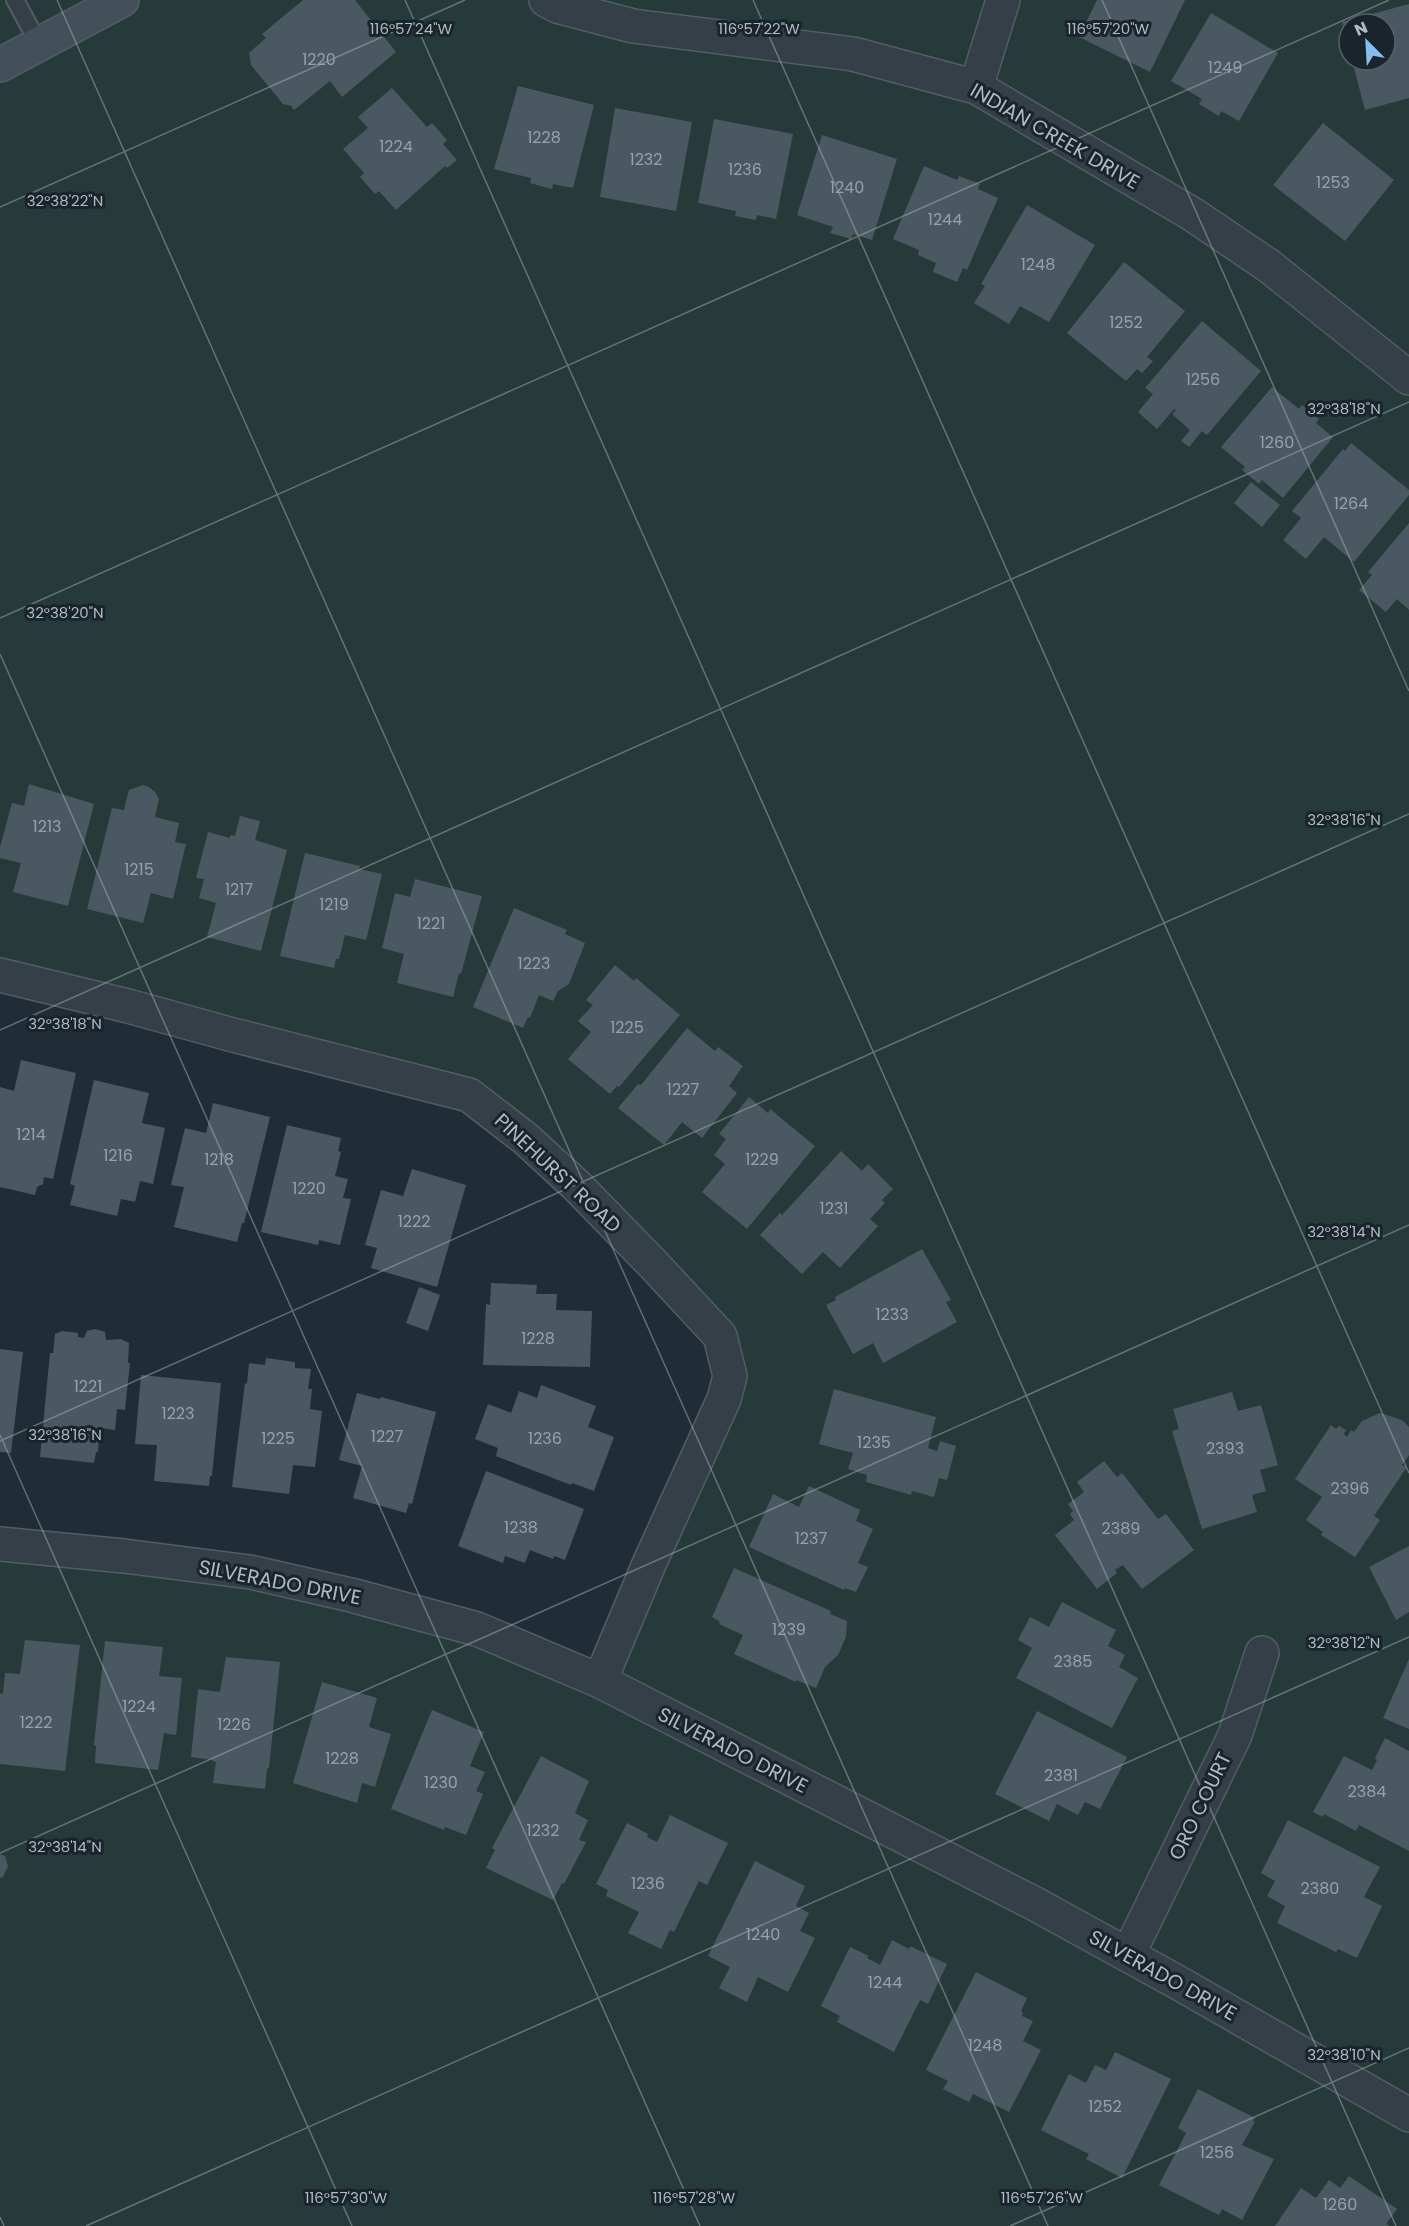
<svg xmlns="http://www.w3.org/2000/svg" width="1409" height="2226" viewBox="0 0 1409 2226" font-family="Poppins,sans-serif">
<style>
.green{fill:#263b39;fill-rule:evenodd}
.building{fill:#4a5862}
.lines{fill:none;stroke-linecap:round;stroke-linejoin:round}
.lane-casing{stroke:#525d64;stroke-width:20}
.street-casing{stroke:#525d64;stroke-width:36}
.secondary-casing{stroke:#525d64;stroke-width:36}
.lane{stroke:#353f47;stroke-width:16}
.street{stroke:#353f47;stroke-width:33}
.secondary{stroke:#434f59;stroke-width:33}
.ticks{fill:none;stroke:#afbac3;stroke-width:1.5;stroke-opacity:0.45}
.labels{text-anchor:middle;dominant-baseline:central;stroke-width:6;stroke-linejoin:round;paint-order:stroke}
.number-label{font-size:16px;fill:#96a2ab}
.street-label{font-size:20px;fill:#afbac3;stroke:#1a242b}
.ticks-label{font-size:15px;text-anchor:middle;fill:#afbac3;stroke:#1a242b;stroke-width:6;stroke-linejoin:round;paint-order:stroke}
</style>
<rect width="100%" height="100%" fill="#212d36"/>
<path class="green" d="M0 0H1409V2226H0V1544L268 1574 600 1683 727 1360 480 1098 0 972ZM1349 24H1385V60H1349Z"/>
<g class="building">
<polygon points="303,0 355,0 396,52 342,97 330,81 294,110 291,106 283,104 251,65 249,53 266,38 262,34"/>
<polygon points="1097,0 1185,0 1150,72 1079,37"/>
<polygon points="1409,4 1409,98 1365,110 1352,60 1385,60 1385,24 1349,24 1348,47 1342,22"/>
<polygon points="1211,13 1278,53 1239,121 1221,111 1219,116 1199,104 1202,99 1171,81"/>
<polygon points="518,86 594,105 573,188 553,184 552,189 530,183 531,178 494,169"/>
<polygon points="392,88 427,127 432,123 447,140 443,144 457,160 447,168 445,166 396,210 379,191 375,194 360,177 364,173 343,149 368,128 358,117"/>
<polygon points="615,108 692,122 676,211 600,197"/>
<polygon points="714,119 793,134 776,219 757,215 756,220 735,216 736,211 698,203"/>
<polygon points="1323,123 1394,180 1345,241 1273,185"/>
<polygon points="822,135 897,159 872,240 853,234 851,239 830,233 833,227 797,215"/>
<polygon points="924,166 957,180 959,176 980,184 978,189 998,198 967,270 963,268 957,282 933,272 936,263 918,255 919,250 893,239"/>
<polygon points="1027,205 1095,245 1049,322 1020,306 1009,324 974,303 985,286 981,284"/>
<polygon points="1124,262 1185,311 1147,357 1153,361 1142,373 1137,369 1126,381 1067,333"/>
<polygon points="1202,321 1261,371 1207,435 1202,431 1189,447 1181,441 1190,430 1172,414 1176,410 1174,409 1157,429 1138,412 1153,394 1145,388"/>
<polygon points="1272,387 1299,409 1302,405 1319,419 1316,423 1333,437 1283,498 1262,480 1259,484 1242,470 1245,467 1221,447"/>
<polygon points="1351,443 1409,490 1409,495 1354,562 1324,537 1306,559 1283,540 1301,518 1292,511 1343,449 1345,451"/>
<polygon points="1251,482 1280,505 1262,527 1234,503"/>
<polygon points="1409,523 1409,610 1397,599 1386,612 1359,590 1372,575 1368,572"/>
<polygon points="29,784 94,804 68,906 13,892 21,863 0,858 0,847 12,803 24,806"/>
<polygon points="143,785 149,787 155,792 159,799 155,817 179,823 175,842 186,844 173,899 151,893 143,923 87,909 112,808 124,810 129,790"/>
<polygon points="240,816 260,821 255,840 287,850 261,951 207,937 216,903 199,898 204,879 196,878 208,832 230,838 230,835 235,836"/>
<polygon points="305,853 360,866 359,869 382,874 366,940 345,935 339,959 336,959 334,968 280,956"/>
<polygon points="415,879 482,896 461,974 459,973 453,997 397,983 404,954 382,948 395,893 410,897"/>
<polygon points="514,908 567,930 565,934 585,943 569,984 558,991 553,1001 539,995 530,1018 528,1017 523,1028 473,1007"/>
<polygon points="615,965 634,981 636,978 680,1015 619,1087 617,1086 610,1094 568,1059 591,1032 578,1021 593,1005 586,1000"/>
<polygon points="687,1028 715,1051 718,1047 743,1066 729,1086 737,1093 702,1138 682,1122 664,1145 618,1108 638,1084 641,1085"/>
<polygon points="21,1060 76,1073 53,1179 44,1177 43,1184 37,1187 35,1195 0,1187 0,1087 14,1091"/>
<polygon points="94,1080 149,1093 142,1123 165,1128 153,1184 140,1181 135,1202 121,1199 117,1216 70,1205 75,1186 70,1184"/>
<polygon points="749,1097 768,1113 770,1109 815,1146 747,1229 702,1192 725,1164 714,1155 726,1139 719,1134"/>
<polygon points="213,1103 270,1117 244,1223 242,1223 237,1242 174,1227 184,1187 171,1185 185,1128 206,1133"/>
<polygon points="287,1125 341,1138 338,1151 341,1152 335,1176 348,1179 343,1198 351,1199 340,1245 319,1240 318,1245 261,1232"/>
<polygon points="841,1151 862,1171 868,1164 893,1189 882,1200 885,1203 870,1219 878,1226 840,1268 823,1252 802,1274 760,1235 780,1213 782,1215"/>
<polygon points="412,1169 466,1185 437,1287 371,1268 377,1248 365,1245 381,1190 403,1196"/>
<polygon points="922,1249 951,1300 946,1302 957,1322 883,1363 873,1343 853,1354 826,1305 836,1300 835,1297"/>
<polygon points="491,1283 537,1285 536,1294 557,1294 556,1310 592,1311 590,1367 483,1365 486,1304 490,1305"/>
<polygon points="419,1287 440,1295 428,1331 406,1323"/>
<polygon points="95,1329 105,1332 106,1340 121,1339 129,1343 128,1363 130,1363 125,1410 117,1409 115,1430 100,1428 98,1452 96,1452 94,1463 40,1457 50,1353 53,1353 55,1334 62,1331 78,1333 78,1337 84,1338 87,1331"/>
<polygon points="0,1349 23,1352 11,1453 0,1452"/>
<polygon points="266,1358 295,1362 295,1368 311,1369 308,1389 312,1389 310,1409 322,1411 315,1467 293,1465 289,1494 232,1487 245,1383 247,1384 249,1363 265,1365"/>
<polygon points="141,1375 221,1383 212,1476 210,1476 209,1486 154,1481 157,1445 135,1444"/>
<polygon points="541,1385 596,1406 588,1427 614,1437 594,1491 572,1483 571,1485 496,1456 498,1448 475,1439 488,1404 511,1413 519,1391 537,1398"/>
<polygon points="834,1389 936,1417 928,1448 937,1451 940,1441 956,1446 947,1480 939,1478 934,1497 912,1491 911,1495 866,1482 867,1475 848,1469 853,1453 819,1444"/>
<polygon points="1232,1392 1238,1411 1261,1405 1278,1465 1260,1470 1266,1491 1252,1495 1257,1512 1202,1529 1172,1431 1179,1429 1173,1409"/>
<polygon points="357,1393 380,1399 381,1397 436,1412 412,1504 409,1503 406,1513 353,1498 362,1466 339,1460"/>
<polygon points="1380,1413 1402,1420 1409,1427 1409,1455 1402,1465 1407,1467 1374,1516 1380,1520 1355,1557 1321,1535 1323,1532 1306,1520 1322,1497 1295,1479 1331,1425 1336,1429 1339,1426 1346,1430 1344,1434 1347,1437 1351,1430 1354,1432 1362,1421"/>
<polygon points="1104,1461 1117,1477 1122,1473 1158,1519 1166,1514 1194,1550 1142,1589 1123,1565 1115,1570 1117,1573 1097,1589 1055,1535 1074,1520 1070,1514 1073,1511 1068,1504 1084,1492 1077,1482"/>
<polygon points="486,1471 584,1509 565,1560 554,1556 553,1559 530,1550 525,1563 505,1556 503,1563 458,1546"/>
<polygon points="809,1486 860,1510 856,1521 873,1529 858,1563 868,1567 856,1592 845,1588 844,1590 749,1547 773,1494 799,1507"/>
<polygon points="1409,1546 1409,1612 1396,1620 1369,1567"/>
<polygon points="734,1568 831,1611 830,1614 847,1621 846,1637 838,1655 825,1667 816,1688 796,1680 796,1682 734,1654 743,1635 719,1624 720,1622 712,1617"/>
<polygon points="1062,1602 1116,1630 1108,1646 1125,1655 1119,1667 1138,1678 1112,1728 1016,1678 1032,1648 1018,1640 1030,1617 1049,1627"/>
<polygon points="25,1640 80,1645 65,1771 0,1764 0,1693 3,1694 5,1673 20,1674"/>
<polygon points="105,1641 163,1647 159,1676 182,1678 176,1735 164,1733 158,1770 95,1763 96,1746 94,1745"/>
<polygon points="226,1657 280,1662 269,1768 267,1769 265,1789 213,1783 216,1762 212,1761 213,1760 191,1757 198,1689 220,1692"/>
<polygon points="1409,1659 1409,1729 1383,1718"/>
<polygon points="322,1682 377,1698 369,1727 391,1734 375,1787 362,1783 357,1803 293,1783"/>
<polygon points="432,1710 484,1732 470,1766 485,1772 476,1791 483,1794 466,1835 445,1827 444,1830 391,1809"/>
<polygon points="1037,1711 1127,1757 1100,1809 1085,1802 1078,1815 1057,1804 1049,1821 995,1794"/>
<polygon points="1385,1738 1409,1751 1409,1851 1359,1825 1356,1831 1324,1814 1323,1817 1313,1812 1344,1756 1372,1770 1377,1760 1375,1758"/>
<polygon points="541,1756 589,1781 575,1813 588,1820 579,1840 586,1842 564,1884 562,1883 553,1900 486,1868 495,1850 492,1848"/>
<polygon points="670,1815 728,1843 707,1885 699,1881 674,1932 670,1930 661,1949 628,1933 639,1912 606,1896 608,1890 596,1884 627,1823 648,1834 647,1837 657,1842"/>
<polygon points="1288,1820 1380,1867 1364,1897 1382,1906 1357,1958 1338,1949 1336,1952 1277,1923 1285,1906 1267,1896 1275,1881 1261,1873"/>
<polygon points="0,1854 5,1856 8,1866 3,1877 0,1878"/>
<polygon points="755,1861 805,1886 796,1906 809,1913 800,1931 815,1938 788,1992 758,1977 747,2002 719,1988 730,1967 708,1956"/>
<polygon points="892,1940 909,1949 910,1946 947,1964 928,2004 920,2000 894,2052 837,2022 840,2016 821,2006 850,1947 869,1956 867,1958 880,1965"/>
<polygon points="976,1972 1027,1998 1021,2011 1023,2012 1022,2016 1033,2021 1023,2041 1041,2050 1009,2112 973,2094 969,2102 943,2089 948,2081 926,2070"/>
<polygon points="1115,2052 1171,2079 1122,2178 1086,2159 1089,2154 1041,2130 1069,2074 1086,2083 1095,2065 1106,2070"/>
<polygon points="1198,2089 1255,2118 1253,2121 1255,2122 1242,2145 1274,2159 1242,2220 1222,2209 1219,2215 1159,2185 1186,2133 1178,2128"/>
<polygon points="1349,2176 1397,2209 1386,2224 1390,2226 1275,2226 1301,2188 1316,2198 1329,2180 1340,2188"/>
</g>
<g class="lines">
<defs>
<polyline id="lane" points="15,0 39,44"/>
<g id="street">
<polyline points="546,0 557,6 633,26 853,54 976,87 1192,214 1269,266 1409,378"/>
<polyline points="976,87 1003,0"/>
<polyline points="0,975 128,1006 233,1035 469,1095 526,1139 578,1187 653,1264 720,1336 730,1376 724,1399 649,1564 600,1681"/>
<polyline points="0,1544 124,1556 250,1572 351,1595 477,1629 600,1681 1037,1905 1177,1982 1409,2115"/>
<polyline points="1128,1955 1235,1735 1262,1653"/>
</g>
<polyline id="secondary" points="0,65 122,0"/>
</defs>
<use href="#lane" class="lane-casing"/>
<use href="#street" class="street-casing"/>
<use href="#secondary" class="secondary-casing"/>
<use href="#lane" class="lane"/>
<use href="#street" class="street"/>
<use href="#secondary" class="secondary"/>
</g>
<path class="ticks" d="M57 0 1048 2226M405 0 1396 2226M753 0 1409 1473M1102 0 1409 691M0 207 465 0M0 618 1389 0M0 654 700 2226M0 1030 1409 402M0 1435 352 2226M0 1441 1409 814M0 1853 1409 1225M0 2217 4 2226M86 2226 1409 1637M1010 2226 1409 2048"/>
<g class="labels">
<g class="number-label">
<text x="319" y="59">1220</text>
<text x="1225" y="67">1249</text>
<text x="544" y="137">1228</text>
<text x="396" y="146">1224</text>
<text x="646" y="159">1232</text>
<text x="745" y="169">1236</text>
<text x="1333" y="182">1253</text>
<text x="847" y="187">1240</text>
<text x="945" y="219">1244</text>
<text x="1038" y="264">1248</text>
<text x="1126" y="322">1252</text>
<text x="1203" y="379">1256</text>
<text x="1277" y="442">1260</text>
<text x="1351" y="503">1264</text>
<text x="47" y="826">1213</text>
<text x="139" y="869">1215</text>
<text x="239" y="889">1217</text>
<text x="334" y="904">1219</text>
<text x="431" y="923">1221</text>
<text x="534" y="963">1223</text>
<text x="627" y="1027">1225</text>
<text x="683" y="1089">1227</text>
<text x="31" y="1134">1214</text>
<text x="118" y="1155">1216</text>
<text x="219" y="1159">1218</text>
<text x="762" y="1159">1229</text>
<text x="309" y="1188">1220</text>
<text x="834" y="1208">1231</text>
<text x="414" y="1221">1222</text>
<text x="892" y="1314">1233</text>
<text x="538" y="1338">1228</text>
<text x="88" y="1386">1221</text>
<text x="178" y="1413">1223</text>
<text x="387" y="1436">1227</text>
<text x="278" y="1438">1225</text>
<text x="545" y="1438">1236</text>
<text x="874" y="1442">1235</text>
<text x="1225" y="1448">2393</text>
<text x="1350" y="1488">2396</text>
<text x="521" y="1527">1238</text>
<text x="1121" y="1528">2389</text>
<text x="811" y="1538">1237</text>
<text x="789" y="1629">1239</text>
<text x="1073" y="1661">2385</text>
<text x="139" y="1706">1224</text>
<text x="36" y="1722">1222</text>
<text x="234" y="1724">1226</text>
<text x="342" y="1758">1228</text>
<text x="1061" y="1775">2381</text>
<text x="441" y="1782">1230</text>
<text x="1367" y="1791">2384</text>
<text x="543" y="1830">1232</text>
<text x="648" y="1883">1236</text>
<text x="1320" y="1888">2380</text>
<text x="763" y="1934">1240</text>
<text x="885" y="1982">1244</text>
<text x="985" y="2045">1248</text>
<text x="1105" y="2106">1252</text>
<text x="1217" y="2152">1256</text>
<text x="1340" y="2204">1260</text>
</g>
<g class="street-label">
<text transform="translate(1055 136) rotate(30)">INDIAN CREEK DRIVE</text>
<text transform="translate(558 1173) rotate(43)">PINEHURST ROAD</text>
<text transform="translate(280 1582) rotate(11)">SILVERADO DRIVE</text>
<text transform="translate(733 1750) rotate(27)">SILVERADO DRIVE</text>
<text transform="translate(1200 1806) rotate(-64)">ORO COURT</text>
<text transform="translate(1163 1975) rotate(29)">SILVERADO DRIVE</text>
</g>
</g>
<g class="ticks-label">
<text x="1108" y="34">116°57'20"W</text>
<text x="411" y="34">116°57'24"W</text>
<text x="759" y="34">116°57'22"W</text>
<text x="65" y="206">32°38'22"N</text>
<text x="1344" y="414">32°38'18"N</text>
<text x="65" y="618">32°38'20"N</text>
<text x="1344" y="825">32°38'16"N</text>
<text x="65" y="1029">32°38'18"N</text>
<text x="1344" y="1237">32°38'14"N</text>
<text x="65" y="1440">32°38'16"N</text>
<text x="1344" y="1648">32°38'12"N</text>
<text x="65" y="1852">32°38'14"N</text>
<text x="1344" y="2060">32°38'10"N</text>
<text x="346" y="2203">116°57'30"W</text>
<text x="694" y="2203">116°57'28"W</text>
<text x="1042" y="2203">116°57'26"W</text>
</g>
<g transform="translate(1367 42) rotate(336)"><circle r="28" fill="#1a242b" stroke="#566068" stroke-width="1.5"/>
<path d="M0-4.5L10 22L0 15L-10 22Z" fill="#87bef0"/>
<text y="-9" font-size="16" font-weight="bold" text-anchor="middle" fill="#afbac3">N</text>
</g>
</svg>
